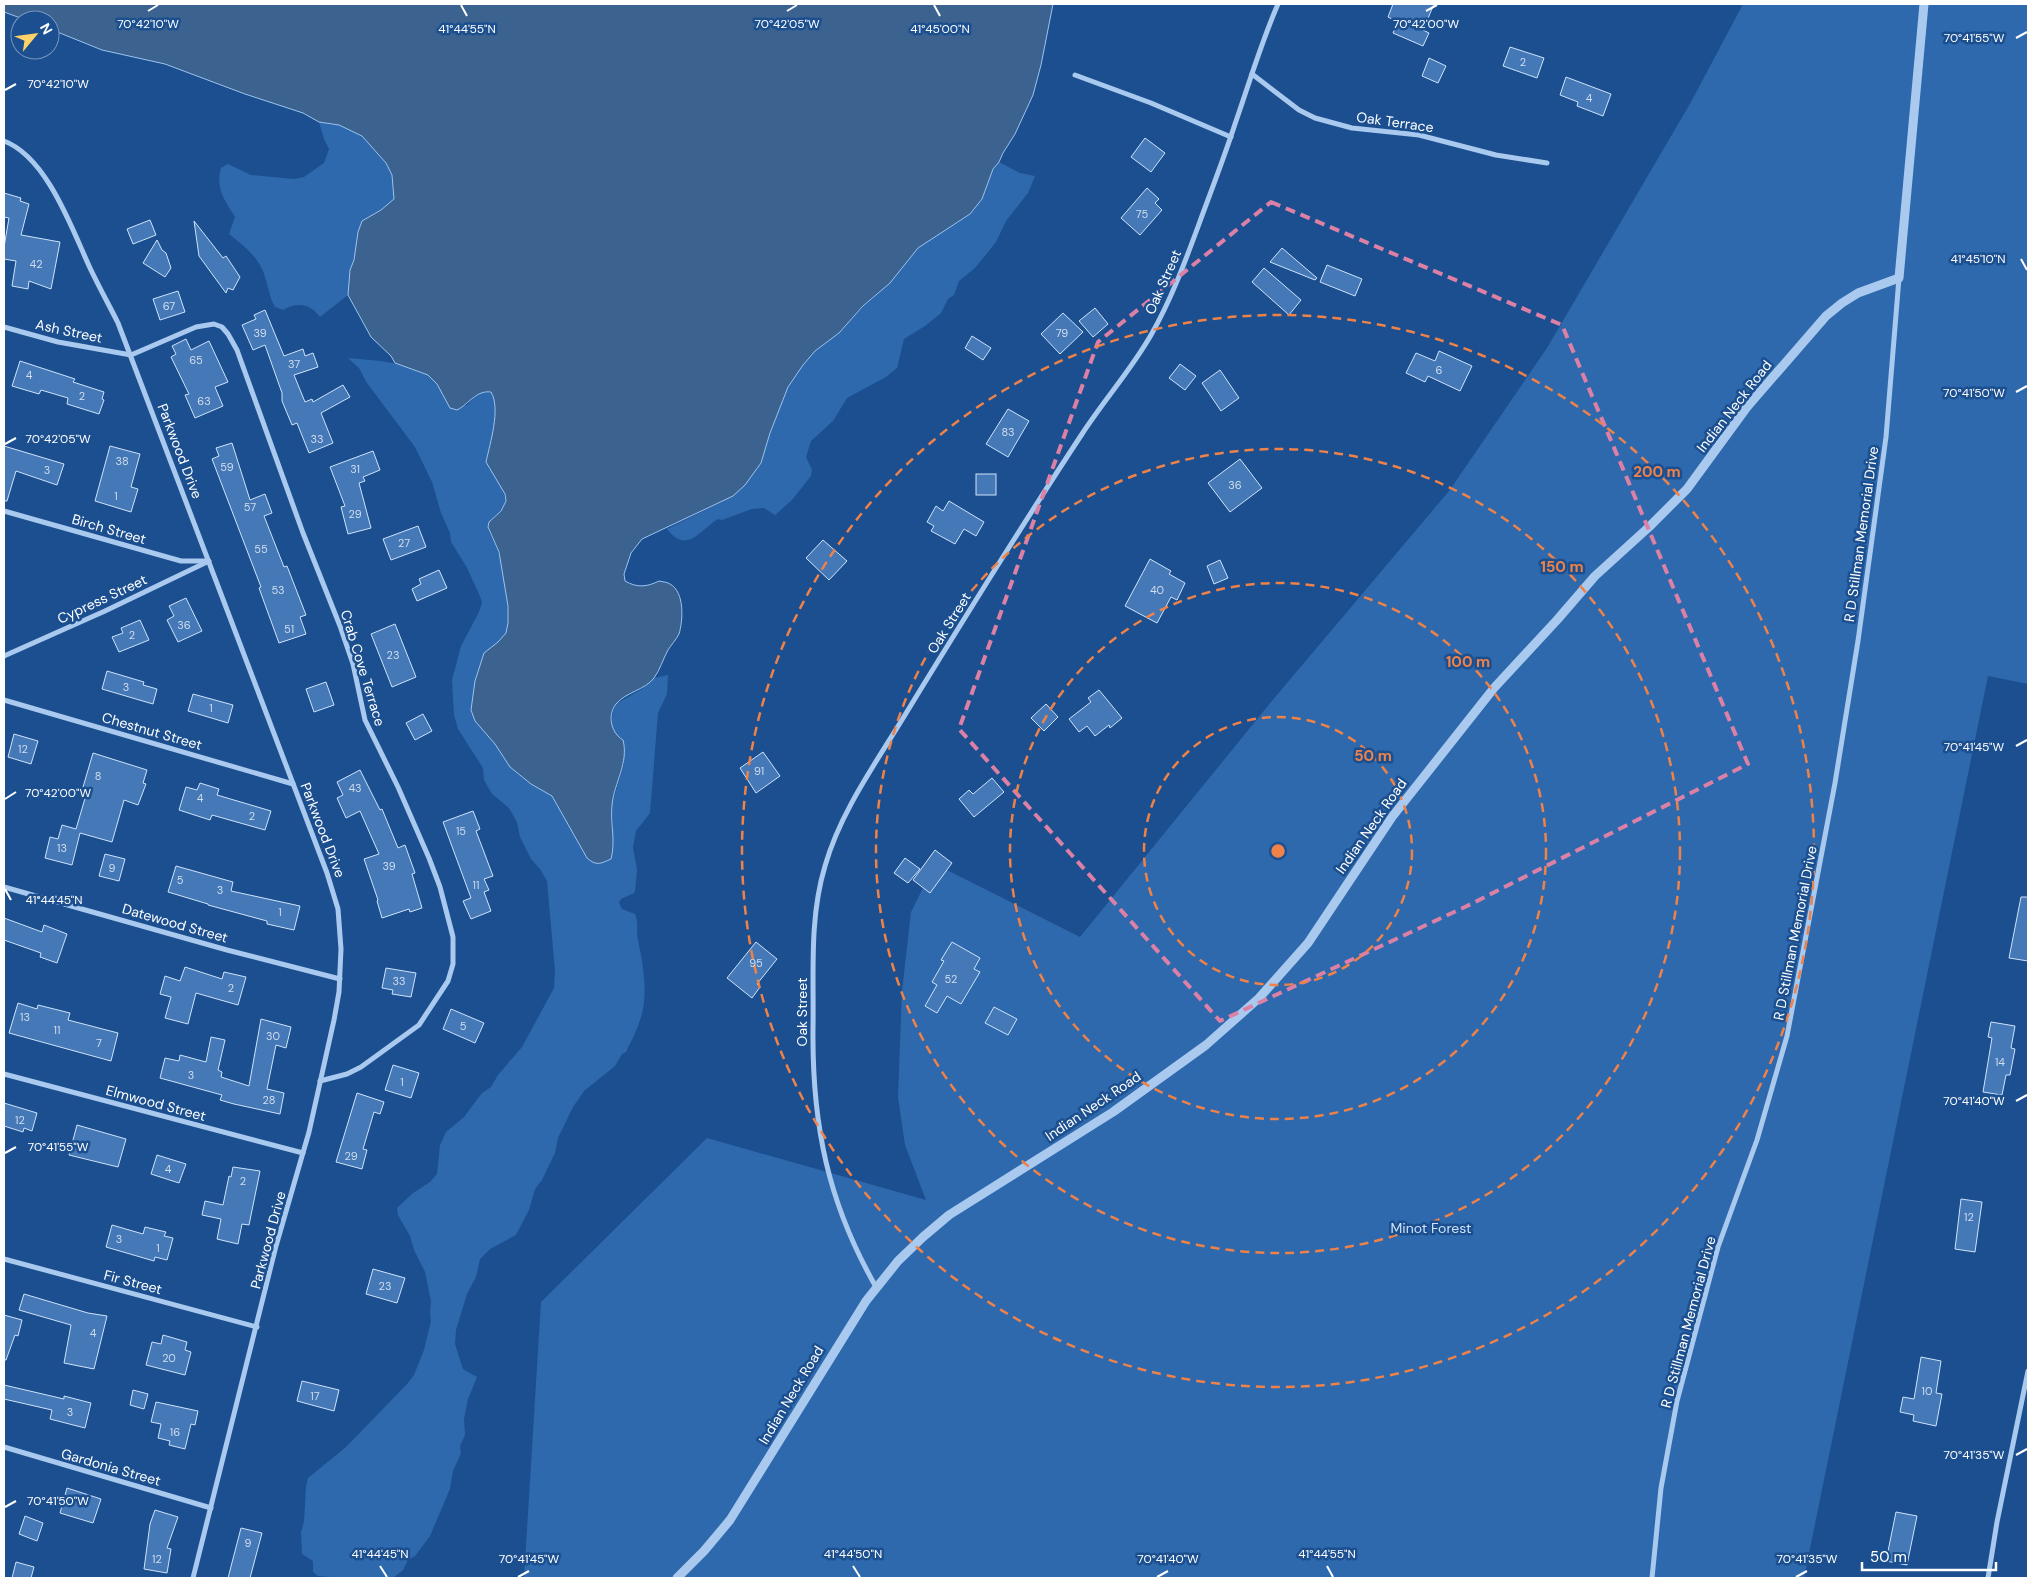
<svg xmlns="http://www.w3.org/2000/svg" width="2032" height="1582" viewBox="0 0 2032 1582" font-family="'DM Sans',sans-serif">
<style>
.green{fill:#2e69ad}
.water{fill:#3c6290;stroke:#9cc4f0}
.building{fill:#4478b7;stroke:#cfe3fa}
.lines{fill:none;stroke-linecap:round;stroke-linejoin:round}
.minor{stroke:#a9c9ee;stroke-width:5}
.tertiary{stroke:#a9c9ee;stroke-width:9}
.marked{fill:none;stroke:#dd80a5;stroke-width:4;stroke-dasharray:10 6;stroke-linejoin:round}
.ticks{fill:none;stroke:#fff;stroke-width:2}
.ring{fill:none;stroke:#ee8249;stroke-width:2.5;stroke-dasharray:9 6}
.labels{text-anchor:middle;dominant-baseline:central;stroke-width:5;stroke-linejoin:round;paint-order:stroke}
.number-label{font-size:11px;fill:#d0dded}
.street-label{font-size:14px;fill:#fff;stroke:#1b4f8f}
.park-label{font-size:14px;fill:#cfe3fa;stroke:#1b4f8f}
.ticks-label{font-size:12px;text-anchor:middle;fill:#fff;stroke:#1b4f8f;stroke-width:5;stroke-linejoin:round;paint-order:stroke}
.centre{fill:#ee8249;stroke:#1b4f8f;stroke-width:2.5}
.ring-label{font-size:15px;text-anchor:middle;font-weight:bold;fill:#ee8249;stroke:#1b4f8f;stroke-width:5;stroke-linejoin:round;paint-order:stroke}
</style>
<rect width="100%" height="100%" fill="#1b4f8f"/>
<g class="green">
<polygon points="1743,4 2028,4 2028,684 1988,676 1804,1578 524,1578 541,1302 707,1138 926,1200 905,1145 898,1097 902,991 911,912 935,864 1080,937 1271,702 1449,491 1547,348 1691,102"/>
<path d="M319 122 339 125 362 136 386 163 392 175 394 199 382 210 362 221 358 232 354 260 350 270 348 295 320 317C310 303 297 302 283 310L275 307C269 297 269 288 265 277 260 258 244 246 229 234L235 217C225 201 215 188 221 168L228 164 251 175 294 179 304 177 324 163 329 149 324 139Z"/>
<path d="M999 162 1020 173 1035 176 1028 193 1006 221 996 242 975 268 959 281 954 295 948 299 941 313 925 326 904 339 897 368 886 377 847 398 833 421 811 441 806 457 812 470 811 476 792 500 775 515 764 508 752 509 722 520 718 519C700 530 687 555 667 529L733 496 761 463 770 433 788 387 803 365 815 351 839 333 864 306 890 283 918 248 970 214 982 199 993 169Z"/>
<path d="M348 358C371 360 408 362 428 375 439 382 444 397 450 408L467 405C474 397 479 391 491 392 502 411 490 442 486 462 491 471 505 490 505 499 506 512 487 518 488 527 489 535 496 544 498 552 503 568 512 617 506 632 502 641 492 647 484 653L495 744 510 767 531 784 552 796 587 858 613 851 612 804 624 764 623 740 616 736 611 726 613 711 616 704 642 689 654 678 668 675 667 694 658 713 650 813 636 831 633 847 637 870 635 891 634 893 621 899 619 903 622 909 635 914C639 923 636 931 638 940 643 965 649 995 640 1020 637 1031 631 1041 626 1052L622 1054 615 1066 584 1091 573 1107 558 1138 555 1153 542 1180 535 1189 529 1210 516 1235 490 1249 480 1259 476 1277 467 1294 456 1330 455 1344 463 1369 477 1377 468 1399 464 1419 465 1435 460 1446 461 1453 453 1471 450 1489 430 1536 415 1556 408 1560 403 1570 393 1578H345L318 1576 313 1572V1561L302 1554 301 1532 304 1522 306 1486 308 1478 346 1447 408 1383 414 1375 424 1350 431 1321 430 1313 431 1301 425 1272 414 1250 410 1236 398 1215 397 1208 413 1193 430 1182 437 1174 440 1145 446 1132 464 1117 482 1093 491 1087 498 1075 522 1047 554 988 555 971 547 881 540 869 531 859 520 837 517 822 509 808 492 794 484 780 483 768 458 729 454 715 452 680 461 646 479 612 482 602 479 594 466 566 451 542 450 533 441 513 432 482 415 447 367 383 359 368Z"/>
</g>
<path class="water" d="M4 4H1053L1041 65 1033 95 1015 134 1003 153 999 162 993 169 982 199 970 214 918 248 890 283 863 306 839 333 815 351 803 365 788 387 770 433 761 463 745 485 733 496 642 539 631 553 624 574 625 581C637 588 647 587 659 581 663 582 667 582 670 584 685 592 683 621 679 634 676 640 671 645 668 650 663 659 660 670 654 678 645 690 626 692 616 704 607 715 611 733 623 740 629 763 614 783 612 805 610 823 616 841 611 859 600 864 596 866 587 858L552 796 531 784 510 767 495 744 475 721 471 710 475 681 484 653 498 642 506 633 508 623V606L499 552 488 527 489 522 501 511 506 501 505 494 486 462C490 443 501 409 491 392 476 390 469 404 457 410L450 408 437 384 428 375 395 363 391 356 371 337 348 295 350 270 354 260 358 232 362 221 381 210 394 199 392 175 386 163 362 136 339 125 319 122 303 113 245 94 165 64 102 50 50 29V20H26L4 12Z"/>
<g class="building">
<polygon points="1393,4 1434,4 1423,30 1429,33 1423,46 1393,33 1398,22 1388,17"/>
<polygon points="1510,47 1544,58 1537,78 1503,66"/>
<polygon points="1429,58 1446,66 1438,83 1422,76"/>
<polygon points="1566,77 1611,94 1603,116 1577,106 1578,102 1560,95"/>
<polygon points="1145,138 1165,153 1151,172 1131,157"/>
<polygon points="1147,188 1159,199 1155,203 1162,210 1140,235 1121,218"/>
<polygon points="4,193 21,198 20,201 29,204 21,235 60,242 51,289 29,281 28,289 12,286 16,261 4,259 4,247 9,218 4,217"/>
<polygon points="150,220 156,235 133,244 127,229"/>
<polygon points="194,221 223,258 226,256 240,277 233,290 228,288 226,293 199,256"/>
<polygon points="157,240 162,250 166,253 171,268 165,277 143,263"/>
<polygon points="1282,248 1317,278 1315,280 1270,262"/>
<polygon points="1327,265 1362,279 1355,296 1320,282"/>
<polygon points="1264,268 1301,300 1289,315 1252,282"/>
<polygon points="178,291 185,312 160,320 153,299"/>
<polygon points="1095,308 1108,324 1093,337 1079,321"/>
<polygon points="265,310 284,356 303,349 305,356 313,353 318,367 294,375 305,402 312,399 313,402 343,385 350,397 321,413 333,443 309,453 297,423 292,425 282,401 282,393 265,345 253,350 242,325 256,319 254,315"/>
<polygon points="1063,313 1083,332 1060,354 1041,334"/>
<polygon points="972,336 991,348 983,360 965,348"/>
<polygon points="186,339 191,350 209,341 228,382 215,387 223,406 195,418 185,395 189,394 171,357 176,354 172,346"/>
<polygon points="1439,351 1472,366 1460,391 1428,376 1425,382 1406,373 1416,353 1435,361"/>
<polygon points="20,361 75,379 73,382 104,392 102,399 104,400 99,414 67,404 68,398 41,390 39,394 12,386"/>
<polygon points="1180,364 1196,376 1185,390 1169,378"/>
<polygon points="1220,370 1239,398 1221,411 1202,383"/>
<polygon points="1008,409 1029,421 1008,457 986,444"/>
<polygon points="232,443 250,500 265,494 272,513 264,516 284,567 287,566 306,615 300,617 306,634 279,643 259,588 261,587 212,459 219,456 216,448"/>
<polygon points="4,446 64,464 57,485 16,471 7,501 4,501"/>
<polygon points="110,446 140,454 131,487 138,489 131,512 95,501"/>
<polygon points="373,451 380,470 363,477 365,481 359,483 371,528 348,534 341,507 345,506 330,467"/>
<polygon points="1240,459 1262,488 1230,512 1208,483"/>
<rect x="976" y="474" width="20" height="21"/>
<polygon points="949,501 984,522 976,536 964,529 955,544 931,531 934,526 927,522 936,506 943,511"/>
<polygon points="418,526 426,547 391,560 383,539"/>
<polygon points="823,540 847,561 829,580 806,558"/>
<polygon points="1150,559 1171,571 1169,574 1185,583 1177,600 1171,597 1157,623 1125,606"/>
<polygon points="1220,560 1228,578 1214,584 1207,566"/>
<polygon points="439,570 447,588 417,601 412,589 421,584 419,579"/>
<polygon points="186,598 202,631 178,642 167,620 174,616 169,606"/>
<polygon points="140,620 149,640 119,652 112,637 123,633 121,628"/>
<polygon points="395,624 416,677 392,687 371,634"/>
<polygon points="107,671 144,682 143,685 157,689 153,704 102,689"/>
<polygon points="326,682 334,705 314,712 306,689"/>
<polygon points="1099,690 1122,718 1110,728 1109,725 1095,736 1087,726 1079,732 1069,719 1091,702 1088,698"/>
<polygon points="193,694 233,705 228,723 188,711"/>
<polygon points="1046,704 1058,717 1044,731 1031,718"/>
<polygon points="423,714 432,731 415,740 406,723"/>
<polygon points="14,734 38,741 31,764 8,757"/>
<polygon points="763,752 780,776 756,793 740,768"/>
<polygon points="93,753 147,770 143,783 146,784 138,805 124,800 112,842 80,833 72,865 45,858 50,837 58,839 62,825 76,829 86,795 81,794"/>
<polygon points="360,770 380,810 382,809 398,848 405,845 415,873 412,874 422,908 410,912 409,909 382,918 377,901 378,900 364,859 379,854 360,811 346,818 337,798 343,795 337,782"/>
<polygon points="992,778 1004,792 974,817 959,799 969,790 973,794"/>
<polygon points="200,783 219,789 217,795 271,811 265,830 212,815 210,820 179,810 186,787 197,790"/>
<polygon points="473,811 480,829 476,831 493,876 484,879 489,890 484,892 491,911 471,919 463,901 471,898 443,822"/>
<polygon points="935,850 952,863 930,893 913,880"/>
<polygon points="105,854 125,859 119,881 99,876"/>
<polygon points="905,858 920,869 908,883 894,873"/>
<polygon points="176,866 233,882 231,891 300,906 294,930 267,924 267,921 208,905 208,904 168,892"/>
<polygon points="2021,897 2028,897 2028,961 2009,958"/>
<polygon points="4,918 42,932 44,925 67,934 57,963 40,957 41,953 4,940"/>
<polygon points="756,942 777,959 757,984 760,987 752,998 727,978"/>
<polygon points="952,942 980,958 974,969 980,972 961,1004 947,996 937,1013 925,1006 937,985 932,982 944,961 941,960"/>
<polygon points="185,967 222,979 224,972 246,977 238,1005 196,993 188,1024 165,1018 171,997 160,994 165,976 180,981"/>
<polygon points="386,968 416,973 411,997 392,994 393,990 382,988"/>
<polygon points="18,1003 37,1009 38,1005 70,1013 68,1020 118,1033 111,1061 9,1033"/>
<polygon points="994,1007 1017,1019 1008,1035 985,1023"/>
<polygon points="451,1009 484,1023 475,1043 443,1029"/>
<polygon points="261,1019 291,1027 286,1048 276,1045 267,1089 284,1093 280,1114 234,1104 220,1100 222,1095 160,1078 165,1058 179,1061 180,1055 206,1062 211,1037 225,1040 218,1070 222,1072 221,1077 249,1086"/>
<polygon points="1991,1022 2015,1026 2011,1048 2015,1049 2010,1075 2006,1075 2002,1095 1983,1092 1992,1038 1988,1037"/>
<polygon points="393,1065 419,1073 411,1098 385,1090"/>
<polygon points="357,1093 384,1102 380,1114 374,1112 363,1149 367,1150 362,1169 336,1162"/>
<polygon points="4,1103 37,1113 32,1131 24,1128 23,1132 4,1126"/>
<polygon points="77,1125 126,1139 118,1167 69,1155"/>
<polygon points="157,1155 186,1164 179,1183 151,1174"/>
<polygon points="233,1167 260,1171 249,1225 242,1224 238,1244 217,1239 221,1219 202,1215 205,1201 223,1205 229,1176 231,1177"/>
<polygon points="1961,1199 1982,1202 1975,1252 1955,1249"/>
<polygon points="112,1225 143,1234 145,1227 166,1232 164,1236 173,1238 167,1260 155,1257 154,1261 106,1247"/>
<polygon points="373,1269 405,1278 397,1303 366,1294"/>
<polygon points="24,1294 88,1313 107,1316 94,1369 64,1363 71,1325 19,1310"/>
<polygon points="4,1315 22,1320 18,1336 15,1335 6,1360 4,1360"/>
<polygon points="163,1335 187,1342 185,1350 191,1352 185,1375 146,1365 152,1342 161,1344"/>
<polygon points="1921,1357 1941,1361 1936,1393 1942,1394 1936,1426 1913,1421 1914,1415 1900,1412 1903,1397 1914,1399"/>
<polygon points="302,1381 339,1390 334,1411 297,1401"/>
<polygon points="4,1385 64,1399 64,1396 91,1403 85,1428 50,1419 52,1410 4,1399"/>
<polygon points="133,1390 148,1394 144,1409 130,1405"/>
<polygon points="156,1402 198,1411 195,1425 191,1424 185,1449 169,1445 170,1441 158,1438 161,1424 151,1422"/>
<polygon points="67,1488 101,1499 93,1523 60,1513"/>
<polygon points="155,1510 178,1517 167,1548 171,1549 167,1573 144,1569 150,1524"/>
<polygon points="1896,1512 1917,1516 1907,1565 1886,1561"/>
<polygon points="25,1516 43,1523 37,1541 19,1534"/>
<polygon points="241,1528 262,1533 250,1578 228,1578"/>
<polygon points="16,1562 34,1567 31,1578 12,1578"/>
</g>
<g class="lines">
<g class="minor">
<polyline points="1252,74 1299,110 1315,118 1352,128 1419,135 1496,155 1547,163"/>
<polyline points="1075,75 1151,103 1231,137"/>
<path d="M4 141C47 157 72 229 90 268 99 287 109 305 118 323L327 873 338 909 341 949 339 992 334 1020 309 1132 276 1246 193 1578"/>
<polyline points="4,327 58,342 131,355 196,327 214,324 222,327 228,334 237,350 303,533 340,626 353,664 365,720 398,787 429,858 440,887 453,937 453,964 448,981 419,1025 361,1067 347,1074 320,1081"/>
<polyline points="4,511 181,561 206,561"/>
<polyline points="4,656 105,611 209,561"/>
<polyline points="4,700 293,784"/>
<polyline points="4,887 227,950 340,979"/>
<polyline points="4,1074 303,1153"/>
<polyline points="4,1259 257,1327"/>
<path d="M876 1287C828 1203 812 1125 813 1029 814 974 809 919 825 866 841 810 878 760 908 710 965 617 1022 525 1082 434 1104 400 1131 370 1151 335 1171 300 1185 262 1199 224 1211 191 1224 158 1235 124 1249 84 1261 43 1278 4"/>
<polyline points="4,1447 211,1508"/>
<polyline points="1652,1578 1661,1488 1677,1401 1718,1247 1757,1140 1787,1036 1835,783 1858,641 1886,437 1899,278"/>
<polyline points="1988,1578 1997,1522 2028,1371"/>
</g>
<polyline class="tertiary" points="677,1578 704,1551 730,1520 866,1301 898,1261 923,1237 949,1215 1113,1112 1206,1045 1259,998 1308,943 1392,817 1494,688 1557,620 1595,576 1649,527 1687,489 1747,407 1826,316 1842,303 1858,293 1899,278 1924,4"/>
</g>
<path class="marked" d="M1271 202 1562 325 1748 764 1467 906 1220 1021 959 729 1098 342Z"/>
<path class="ticks" d="M461 5 467 16M934 5 940 16M148 11 158 5M787 11 797 5M1426 11 1437 5M2016 38 2027 32M5 90 16 84M2021 259 2027 270M2016 392 2027 386M5 444 16 438M2016 746 2027 740M5 799 16 792M5 889 11 900M2016 1101 2027 1095M5 1153 16 1147M2016 1455 2027 1449M5 1507 16 1501M380 1566 387 1577M853 1566 860 1577M1327 1566 1333 1577M518 1577 529 1571M1157 1577 1168 1571M1796 1577 1807 1571"/>
<g class="ring">
<circle cx="1278" cy="851" r="134"/>
<circle cx="1278" cy="851" r="268"/>
<circle cx="1278" cy="851" r="402"/>
<circle cx="1278" cy="851" r="536"/>
</g>
<g class="labels">
<g class="number-label">
<text x="1523" y="62">2</text>
<text x="1589" y="98">4</text>
<text x="1142" y="214">75</text>
<text x="36" y="264">42</text>
<text x="169" y="306">67</text>
<text x="260" y="333">39</text>
<text x="1062" y="333">79</text>
<text x="196" y="360">65</text>
<text x="294" y="364">37</text>
<text x="1439" y="370">6</text>
<text x="29" y="375">4</text>
<text x="82" y="396">2</text>
<text x="204" y="401">63</text>
<text x="1008" y="432">83</text>
<text x="317" y="439">33</text>
<text x="122" y="461">38</text>
<text x="227" y="467">59</text>
<text x="355" y="469">31</text>
<text x="47" y="470">3</text>
<text x="1235" y="485">36</text>
<text x="116" y="496">1</text>
<text x="250" y="507">57</text>
<text x="355" y="514">29</text>
<text x="404" y="543">27</text>
<text x="261" y="549">55</text>
<text x="278" y="590">53</text>
<text x="1157" y="590">40</text>
<text x="184" y="625">36</text>
<text x="289" y="629">51</text>
<text x="132" y="635">2</text>
<text x="393" y="655">23</text>
<text x="126" y="687">3</text>
<text x="211" y="708">1</text>
<text x="23" y="749">12</text>
<text x="759" y="771">91</text>
<text x="98" y="776">8</text>
<text x="355" y="788">43</text>
<text x="200" y="798">4</text>
<text x="252" y="816">2</text>
<text x="461" y="831">15</text>
<text x="62" y="848">13</text>
<text x="389" y="866">39</text>
<text x="112" y="868">9</text>
<text x="180" y="880">5</text>
<text x="476" y="885">11</text>
<text x="220" y="890">3</text>
<text x="280" y="912">1</text>
<text x="756" y="963">95</text>
<text x="951" y="979">52</text>
<text x="399" y="981">33</text>
<text x="231" y="988">2</text>
<text x="25" y="1017">13</text>
<text x="463" y="1026">5</text>
<text x="57" y="1030">11</text>
<text x="273" y="1036">30</text>
<text x="99" y="1043">7</text>
<text x="2000" y="1062">14</text>
<text x="191" y="1075">3</text>
<text x="402" y="1082">1</text>
<text x="269" y="1100">28</text>
<text x="20" y="1120">12</text>
<text x="351" y="1156">29</text>
<text x="168" y="1169">4</text>
<text x="243" y="1181">2</text>
<text x="1969" y="1217">12</text>
<text x="119" y="1239">3</text>
<text x="158" y="1248">1</text>
<text x="385" y="1286">23</text>
<text x="93" y="1333">4</text>
<text x="169" y="1358">20</text>
<text x="1927" y="1391">10</text>
<text x="315" y="1396">17</text>
<text x="70" y="1412">3</text>
<text x="175" y="1432">16</text>
<text x="248" y="1543">9</text>
<text x="157" y="1559">12</text>
</g>
<g class="street-label">
<text transform="translate(1395 122) rotate(8)">Oak Terrace</text>
<text transform="translate(1163 282) rotate(-66)">Oak Street</text>
<text transform="translate(69 331) rotate(12)">Ash Street</text>
<text transform="translate(1734 406) rotate(-52)">Indian Neck Road</text>
<text transform="translate(180 451) rotate(69)">Parkwood Drive</text>
<text transform="translate(109 529) rotate(16)">Birch Street</text>
<text transform="translate(1861 534) rotate(-82)">R D Stillman Memorial Drive</text>
<text transform="translate(102 599) rotate(-25)">Cypress Street</text>
<text transform="translate(949 623) rotate(-58)">Oak Street</text>
<text transform="translate(363 668) rotate(73)">Crab Cove Terrace</text>
<text transform="translate(152 731) rotate(16)">Chestnut Street</text>
<text transform="translate(1371 826) rotate(-55)">Indian Neck Road</text>
<text transform="translate(323 830) rotate(69)">Parkwood Drive</text>
<text transform="translate(175 923) rotate(16)">Datewood Street</text>
<text transform="translate(1795 933) rotate(-79)">R D Stillman Memorial Drive</text>
<text transform="translate(802 1012) rotate(-90)">Oak Street</text>
<text transform="translate(156 1103) rotate(15)">Elmwood Street</text>
<text transform="translate(1093 1106) rotate(-34)">Indian Neck Road</text>
<text transform="translate(268 1240) rotate(-75)">Parkwood Drive</text>
<text transform="translate(133 1282) rotate(15)">Fir Street</text>
<text transform="translate(1688 1322) rotate(-75)">R D Stillman Memorial Drive</text>
<text transform="translate(791 1395) rotate(-59)">Indian Neck Road</text>
<text transform="translate(111 1467) rotate(16)">Gardonia Street</text>
</g>
<g class="park-label">
<text x="1431" y="1228">Minot Forest</text>
</g>
</g>
<g class="ticks-label">
<text x="148" y="28">70°42'10"W</text>
<text x="787" y="28">70°42'05"W</text>
<text x="1426" y="28">70°42'00"W</text>
<text x="467" y="33">41°44'55"N</text>
<text x="940" y="33">41°45'00"N</text>
<text x="1974" y="42">70°41'55"W</text>
<text x="58" y="88">70°42'10"W</text>
<text x="1978" y="263">41°45'10"N</text>
<text x="1974" y="397">70°41'50"W</text>
<text x="58" y="443">70°42'05"W</text>
<text x="1974" y="751">70°41'45"W</text>
<text x="58" y="797">70°42'00"W</text>
<text x="54" y="904">41°44'45"N</text>
<text x="1974" y="1105">70°41'40"W</text>
<text x="58" y="1151">70°41'55"W</text>
<text x="1974" y="1459">70°41'35"W</text>
<text x="58" y="1505">70°41'50"W</text>
<text x="380" y="1558">41°44'45"N</text>
<text x="853" y="1558">41°44'50"N</text>
<text x="1327" y="1558">41°44'55"N</text>
<text x="529" y="1563">70°41'45"W</text>
<text x="1168" y="1563">70°41'40"W</text>
<text x="1807" y="1563">70°41'35"W</text>
</g>
<circle cx="1278" cy="851" r="8" class="centre"/>
<g class="ring-label">
<text x="1657" y="477">200 m</text>
<text x="1562" y="572">150 m</text>
<text x="1468" y="667">100 m</text>
<text x="1373" y="761">50 m</text>
</g>
<rect width="2032" height="1582" fill="none" stroke="#ffffff" stroke-width="10"/>
<g transform="translate(35 35) rotate(61)"><circle r="24" fill="#1b4f8f" stroke="#7695bc"/>
<path d="M0-4L9 19L0 12L-9 19Z" fill="#ffd166"/>
<text y="-8" font-size="14" font-weight="bold" text-anchor="middle" fill="#ffffff">N</text>
</g>
<path d="M1862 1562v8h134v-8" fill="none" stroke="#ffffff" stroke-width="2.5"/>
<text x="1870" y="1562" font-size="15" fill="#ffffff" stroke="#1b4f8f" stroke-width="4" paint-order="stroke">50 m</text>
</svg>
